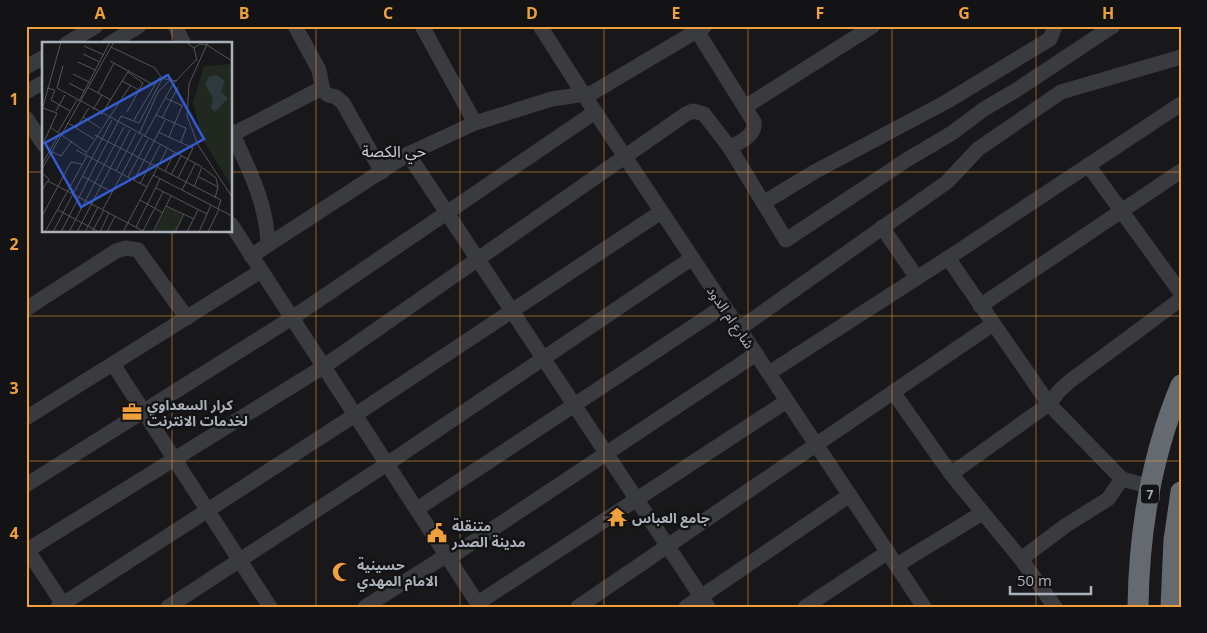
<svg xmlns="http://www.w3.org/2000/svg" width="1207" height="633" viewBox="0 0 1207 633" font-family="'Open Sans','Noto Sans Arabic',sans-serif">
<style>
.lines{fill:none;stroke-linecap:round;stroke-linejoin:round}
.minor{stroke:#393b3f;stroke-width:15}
.highway{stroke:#656970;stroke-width:21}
.grid{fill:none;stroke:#efa03b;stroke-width:1;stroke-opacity:0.55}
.labels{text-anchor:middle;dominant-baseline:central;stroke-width:5;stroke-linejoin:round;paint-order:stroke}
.shield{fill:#131315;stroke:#7d8288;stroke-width:1}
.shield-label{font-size:12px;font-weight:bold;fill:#abb1ba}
.street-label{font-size:14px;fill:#abb1ba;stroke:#131315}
.poi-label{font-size:14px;font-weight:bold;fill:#abb1ba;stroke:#131315;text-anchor:start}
.quarter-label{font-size:16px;fill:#cccfd6;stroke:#131315}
.inset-road{fill:none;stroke:#53555a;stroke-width:1}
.view{fill:#325dd4;fill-opacity:0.15;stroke:#325dd4;stroke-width:2.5}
.inset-edge{fill:none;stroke:#abb1ba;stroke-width:2.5}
.neatline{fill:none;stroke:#efa03b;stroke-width:2}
.grid-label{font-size:16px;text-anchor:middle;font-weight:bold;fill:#efa03b}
</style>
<rect width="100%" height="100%" fill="#18181a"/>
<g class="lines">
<g class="minor">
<polyline points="175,26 184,44"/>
<polyline points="295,26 319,70 323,91 328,95 336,97 343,103 382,172"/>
<polyline points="422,26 475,123"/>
<polyline points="540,26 584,95 924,607"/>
<path d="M697 31 754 122C756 136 740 141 730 148"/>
<polyline points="66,44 96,26"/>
<polyline points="109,44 139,26"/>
<polyline points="26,67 44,57"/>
<polyline points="26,92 44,82"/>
<polyline points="745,107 873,26"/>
<polyline points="26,118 44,145"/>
<path d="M231 131C237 141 241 153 246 163 258 190 267 215 268 245"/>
<polyline points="233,134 322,88"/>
<polyline points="408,154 708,607"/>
<polyline points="1088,165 1181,293"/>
<polyline points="763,203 816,171 946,102 1050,39 1055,26"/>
<polyline points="231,224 480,607"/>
<polyline points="882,227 917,278"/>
<polyline points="251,256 408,154 475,123 552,99 592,93 705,26"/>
<polyline points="948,258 1049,404 1122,479 1108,499 1065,526 1021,559"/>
<polyline points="980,306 1181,171"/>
<polyline points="26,309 116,251 126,248 138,250 187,318"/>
<polyline points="739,329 947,182 978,149 1061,92 1181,57"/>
<polyline points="113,364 270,607"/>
<polyline points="769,373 948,258 1181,104"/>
<polyline points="893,392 951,474 1021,559 1055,607"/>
<polyline points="26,418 261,271"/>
<polyline points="951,474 1049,404 1059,391 1070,381 1181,299"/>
<polyline points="1122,479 1151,487"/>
<polyline points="26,485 292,318 595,112"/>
<polyline points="417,509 724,306"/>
<polyline points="26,548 65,607"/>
<polyline points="26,551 323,367 686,114 693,111 704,114 730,148 786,240 908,159 952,133 984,109 1018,89 1113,26"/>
<polyline points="449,558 756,354"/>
<polyline points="897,565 982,513"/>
<polyline points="478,603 787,401"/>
<polyline points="58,607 355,415 661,212"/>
<polyline points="168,607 387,464 692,258"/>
<polyline points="365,607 447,555"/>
<polyline points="578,607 993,324"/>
<polyline points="686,607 850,495"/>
<polyline points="805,607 888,552"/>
</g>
<g class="highway">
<path d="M1138 607C1139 532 1152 454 1181 385"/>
<polyline points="1171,607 1174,540 1181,492"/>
</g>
</g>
<path class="grid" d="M172 26V44M316 26V607M460 26V607M604 26V607M748 26V607M892 26V607M1036 26V607M26 172H44M231 172H1181M172 231V607M26 316H1181M26 461H1181"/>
<defs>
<symbol id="office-bare" viewBox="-9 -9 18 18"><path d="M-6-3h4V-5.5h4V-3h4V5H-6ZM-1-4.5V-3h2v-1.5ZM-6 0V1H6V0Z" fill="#efa03b" stroke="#131315" stroke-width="2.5" paint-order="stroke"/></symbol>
<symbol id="temple-bare" viewBox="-9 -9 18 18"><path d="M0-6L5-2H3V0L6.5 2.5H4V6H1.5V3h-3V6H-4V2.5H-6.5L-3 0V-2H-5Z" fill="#efa03b" stroke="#131315" stroke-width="2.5" paint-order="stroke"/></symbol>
<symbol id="civic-bare" viewBox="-9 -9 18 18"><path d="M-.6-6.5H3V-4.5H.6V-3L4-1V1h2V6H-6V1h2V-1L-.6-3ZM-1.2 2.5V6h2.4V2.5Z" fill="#efa03b" stroke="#131315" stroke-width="2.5" paint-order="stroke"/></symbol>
<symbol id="mosque-bare" viewBox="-9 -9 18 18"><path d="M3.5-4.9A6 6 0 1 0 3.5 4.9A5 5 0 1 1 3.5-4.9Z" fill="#efa03b" stroke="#131315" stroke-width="2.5" paint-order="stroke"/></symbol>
</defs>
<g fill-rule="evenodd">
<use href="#office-bare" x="118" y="398" width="28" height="28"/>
<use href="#temple-bare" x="603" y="503" width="28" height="28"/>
<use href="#civic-bare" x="423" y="519" width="28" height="28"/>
<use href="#mosque-bare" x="328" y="558" width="28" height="28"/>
</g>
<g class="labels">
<rect class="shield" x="1141" y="484.5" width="18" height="19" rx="4"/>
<g class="shield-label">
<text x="1150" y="494">7</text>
</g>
<g class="street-label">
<text transform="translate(731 317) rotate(56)">شارع ام الدود</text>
</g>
<g class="poi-label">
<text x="147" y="404">كرار السعداوي<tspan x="147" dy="16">لخدمات الانترنت</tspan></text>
<text x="632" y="517">جامع العباس</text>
<text x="452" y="525">متنقلة<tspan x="452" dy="16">مدينة الصدر</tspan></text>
<text x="357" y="564">حسينية<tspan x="357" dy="16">الامام المهدي</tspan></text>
</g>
<g class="quarter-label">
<text x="394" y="151">حي الكصة</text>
</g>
</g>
<g transform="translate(42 42)">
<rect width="190" height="190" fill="#18181a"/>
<path d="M190 22V145L160 96 151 61 162 24ZM125 165 141 173 133 190H112Z" fill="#202820"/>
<path d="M175 33 183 39 179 50 186 56 173 70 169 66 171 56 163 42 167 35Z" fill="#2e393e"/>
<path class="inset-road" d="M144 0 152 6 155 19M166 0 147 42 145 74 156 103 190 155M42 4 62 13M69 5 113 26 119 35M152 6 158 2 165 3 190 19M41 12 58 20M68 19 112 43M36 20 53 28M21 24 15 46 160 125 152 145M31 32 47 40M80 39 97 48M27 41 42 49M5 46 13 48 9 58 28 69M47 46 69 58M56 51 72 21M123 56 141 64M37 59 68 0M1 66 15 71 1 102M0 68 19 0M51 68 60 53M14 69 23 53M85 70 101 41 86 30M59 73 87 28M114 73 144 86 139 100M41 75 58 86M120 76 136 45M92 78 117 36 135 39M26 81 52 97M8 85 44 110M34 86 47 66M16 90 35 58M116 90 151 106 136 136M97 92 116 50 129 37M53 93 179 158 176 167M102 95 131 42 154 18M127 95 140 64M34 108 105 145M10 110 19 114 30 99M43 113 88 44M0 122 18 91M161 126 174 136 176 145M0 127 72 0M74 129 94 91M123 129 132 111M0 131 7 137 0 148M80 132 100 94M111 133 190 174M129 133 139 114M40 134 70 150M86 135 106 97M157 135 176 145 173 156M92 138 123 78M6 139 103 190M98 142 118 103M114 146 165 172M140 148 153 122M98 158 121 171M124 164 152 177M61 167 80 132M16 168 57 190M0 174 29 120 40 122M94 185 118 137M101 189 121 150M3 190 45 114M11 190 70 78M19 190 79 74 97 81 121 35M27 190 82 85M35 190 88 88M43 190 56 165M50 190 62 168M58 190 67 171M65 190 73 174M81 190 125 107M111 190 129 154M133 190 142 172M145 190 156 168M157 190 169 163M166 190 177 167"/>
<path class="view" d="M126 33 162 97 39 165 3 101Z"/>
<rect width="190" height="190" class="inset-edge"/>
</g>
<rect width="1207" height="633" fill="none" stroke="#131315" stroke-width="55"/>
<path d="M1010 586v8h81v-8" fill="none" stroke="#abb1ba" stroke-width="2.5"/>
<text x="1017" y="586" font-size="15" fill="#abb1ba" stroke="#131315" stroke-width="4" paint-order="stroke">50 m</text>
<rect x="28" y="28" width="1152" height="578" class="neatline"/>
<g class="grid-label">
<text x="100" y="19">A</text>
<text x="244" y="19">B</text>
<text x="388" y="19">C</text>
<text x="532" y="19">D</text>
<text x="676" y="19">E</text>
<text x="820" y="19">F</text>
<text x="964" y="19">G</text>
<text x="1108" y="19">H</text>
<text x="14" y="105">1</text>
<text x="14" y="250">2</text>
<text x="14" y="394">3</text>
<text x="14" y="539">4</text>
</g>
</svg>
